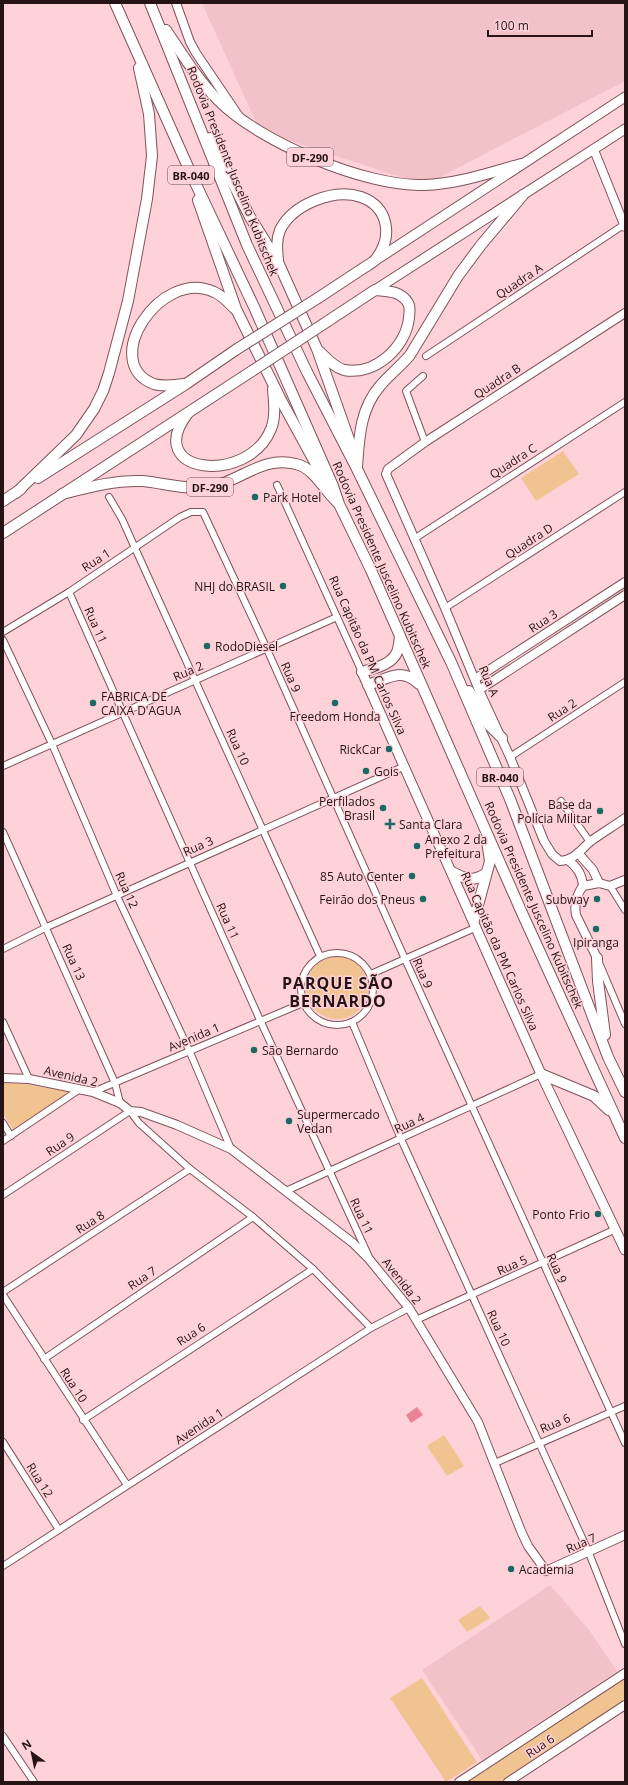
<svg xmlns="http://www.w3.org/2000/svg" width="628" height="1785" viewBox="0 0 628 1785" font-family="'Open Sans',sans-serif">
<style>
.built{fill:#f3c1c8}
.green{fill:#f1c391}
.water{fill:#e98396}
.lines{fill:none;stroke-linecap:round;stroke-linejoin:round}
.minor-casing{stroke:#80525a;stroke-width:8}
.tertiary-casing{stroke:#80525a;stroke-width:10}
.secondary-casing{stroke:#80525a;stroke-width:11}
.trunk-casing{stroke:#80525a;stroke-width:12}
.minor{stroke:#fff;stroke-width:6}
.tertiary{stroke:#fff;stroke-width:8}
.secondary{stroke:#fff;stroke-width:9}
.trunk{stroke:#fff;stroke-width:10}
.trunk-bridge-casing{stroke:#80525a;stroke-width:12;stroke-linecap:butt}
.trunk-bridge{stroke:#fff;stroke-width:10}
.poi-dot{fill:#1d6863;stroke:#fed2d8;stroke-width:1.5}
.labels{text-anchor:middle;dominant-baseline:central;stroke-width:3;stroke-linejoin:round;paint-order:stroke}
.shield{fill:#fed2d8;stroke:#664c50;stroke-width:1}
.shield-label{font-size:11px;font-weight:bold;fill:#251316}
.street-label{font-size:12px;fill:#251316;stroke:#fed2d8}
.poi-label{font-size:12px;fill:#251316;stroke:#fed2d8;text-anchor:start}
.district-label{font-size:16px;font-weight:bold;letter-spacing:1px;fill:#251316;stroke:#fed2d8}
</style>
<rect width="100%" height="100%" fill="#fed2d8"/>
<g class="built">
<polygon points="202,3 625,3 625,81 425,185 260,131"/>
<polygon points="550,1585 589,1630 617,1671 482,1760 422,1670"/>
</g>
<g class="green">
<polygon points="563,451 579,474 536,501 521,478"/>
<circle cx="337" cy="988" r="31"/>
<polygon points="3,1083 26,1084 64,1091 67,1092 67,1096 18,1130 13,1129 3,1114"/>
<polygon points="444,1435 464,1466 447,1476 427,1446"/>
<polygon points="480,1606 490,1618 467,1632 458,1620"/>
<polygon points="625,1675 625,1707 511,1782 463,1782"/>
<polygon points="422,1678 477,1762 446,1782 390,1698"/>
</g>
<polygon class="water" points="417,1407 423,1415 411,1423 406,1415"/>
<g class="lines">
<defs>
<g id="minor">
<polyline points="426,356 625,224"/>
<polyline points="423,376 406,391 425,442"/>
<polyline points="277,485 362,672"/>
<polyline points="109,497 122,519 135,548 320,956"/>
<polyline points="414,539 625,402"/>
<polyline points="69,592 260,1020 369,1257"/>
<polyline points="445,608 625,492"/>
<polyline points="3,632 69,592 180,517 191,512 203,512 266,647 405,959 625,1443"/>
<polyline points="3,640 52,744 117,896 189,1050 231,1149"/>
<polyline points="510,757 625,682"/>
<polyline points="3,766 337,617"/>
<polyline points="561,801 590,842"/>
<polyline points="3,832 115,1083 120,1103"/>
<polyline points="610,886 625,910"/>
<polyline points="3,949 47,927 405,766"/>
<circle cx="337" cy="989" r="36"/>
<polyline points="600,965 625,1024"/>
<polyline points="371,974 477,927"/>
<polyline points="3,1022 29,1079"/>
<polyline points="352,1022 401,1139 589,1553 625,1644"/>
<polyline points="93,1092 303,1003"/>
<polyline points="3,1123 11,1136"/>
<polyline points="3,1141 80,1089"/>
<polyline points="286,1191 541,1074"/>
<polyline points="3,1195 130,1111 139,1123 190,1169 253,1217 313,1269 371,1328"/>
<polyline points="3,1292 190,1169"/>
<polyline points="3,1295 127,1485"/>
<polyline points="416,1320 616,1229"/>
<polyline points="44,1359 253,1217"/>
<polyline points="83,1420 313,1269"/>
<polyline points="3,1442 59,1530"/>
<polyline points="495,1463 625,1406"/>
<polyline points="3,1566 371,1328 409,1308"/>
<polyline points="3,1736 34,1782"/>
</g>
<g id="tertiary">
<polyline points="176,3 190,42 196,53 238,115"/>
<polyline points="594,150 625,227"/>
<path d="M625 313 425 442 388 469 386 474 445 608 479 690 510 757 544 841 552 854 560 861C575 860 581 849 591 841 602 833 614 826 625 818"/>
<polyline points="475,679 625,582"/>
<polyline points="479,690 625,595"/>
<polyline points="578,853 593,870 599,883"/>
<path d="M568 860C577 867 582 874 583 886"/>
<path d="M597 958 576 915C574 904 577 894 583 886L599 883 610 886 625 880"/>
<polyline points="3,1078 29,1079 93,1092 120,1103 130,1111 141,1112 177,1125 231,1149 353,1243 369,1259 409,1308 478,1422 521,1531 528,1546 546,1571 625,1535"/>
<polyline points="459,1782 625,1673"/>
<polyline points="508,1782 625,1705"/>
</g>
<g id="secondary">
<polyline points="376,260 625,97"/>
<polyline points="375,290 625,129"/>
<polyline points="362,672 541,1074 625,1250"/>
</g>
<g id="trunk">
<polyline points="115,3 192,176 255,309 333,486 339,504 371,570 522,913 625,1138"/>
<polyline points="150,3 247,245 307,372 357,469 451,662 510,799 608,1057 625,1092"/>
<path d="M166 30C182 54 198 80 218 100 259 142 366 187 424 185 457 184 489 173 521 164"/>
<polyline points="210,138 250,217 278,262 317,349 352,448"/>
<polyline points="198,200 236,309 282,402 323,477"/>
<path d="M278 260C277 250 276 240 280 230 293 204 334 188 361 197 389 207 393 237 376 259 373 263 366 266 362 269 347 279 333 288 318 298"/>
<path d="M320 352C327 359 334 367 344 370 375 376 406 347 409 318 409 313 411 308 408 303 401 291 387 291 375 290L328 321"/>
<path d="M184 384C174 385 163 387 154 384 98 363 161 267 214 292 222 295 229 303 235 309"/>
<path d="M188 413C141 474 248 486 271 429 276 417 274 402 273 389"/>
<path d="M357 467C359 438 360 409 380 386 389 375 401 366 410 355L458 276 481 245 523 195"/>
<polyline points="38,478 186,384 237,349"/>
<polyline points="16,493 76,435 94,409 103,391 109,373 128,301 147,199 152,156 149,114 139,68"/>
<path d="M62 494C89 487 115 480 143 481 163 483 186 490 206 487 239 484 260 455 296 464 314 468 324 490 337 502"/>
<polyline points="3,501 21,489"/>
<polyline points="3,533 252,371"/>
<path d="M362 672C374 668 392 665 397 652 399 648 399 642 400 637"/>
<path d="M368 685C389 678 402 667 419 684"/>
<polyline points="469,691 489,725 502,738"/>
<path d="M452 872C465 879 473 882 485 874"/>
<polyline points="474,920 490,861 487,841"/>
<polyline points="597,958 598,981 605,1035"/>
<polyline points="541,1074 594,1096 609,1110"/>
</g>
</defs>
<use href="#minor" class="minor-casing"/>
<use href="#tertiary" class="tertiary-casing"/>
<use href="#secondary" class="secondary-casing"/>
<use href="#trunk" class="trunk-casing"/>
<use href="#minor" class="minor"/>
<use href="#tertiary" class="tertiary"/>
<use href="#secondary" class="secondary"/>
<use href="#trunk" class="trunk"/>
<defs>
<g id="trunk-bridge">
<polyline points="237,349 318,298"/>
<polyline points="252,371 328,321"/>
</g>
</defs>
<use href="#trunk-bridge" class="trunk-bridge-casing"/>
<use href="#trunk-bridge" class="trunk-bridge"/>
</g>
<g class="poi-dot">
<circle cx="255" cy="497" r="4"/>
<circle cx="283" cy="586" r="4"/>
<circle cx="207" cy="646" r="4"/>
<circle cx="93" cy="703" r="4"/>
<circle cx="335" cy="703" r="4"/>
<circle cx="389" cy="749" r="4"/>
<circle cx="366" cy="771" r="4"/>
<circle cx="383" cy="808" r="4"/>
<circle cx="600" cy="811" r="4"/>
<path d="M388 818h4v4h4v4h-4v4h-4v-4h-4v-4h4z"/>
<circle cx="417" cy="846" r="4"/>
<circle cx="412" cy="876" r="4"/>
<circle cx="423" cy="899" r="4"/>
<circle cx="597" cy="899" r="4"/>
<circle cx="596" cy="929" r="4"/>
<circle cx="254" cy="1050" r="4"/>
<circle cx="289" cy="1121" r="4"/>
<circle cx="598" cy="1214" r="4"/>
<circle cx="511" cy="1569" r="4"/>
</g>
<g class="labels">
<g class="shield">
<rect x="287" y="148" width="46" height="18" rx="3"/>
<rect x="168" y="166" width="46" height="18" rx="3"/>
<rect x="187" y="478" width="46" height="18" rx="3"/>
<rect x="477" y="768" width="46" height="18" rx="3"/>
</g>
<g class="shield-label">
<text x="310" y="157">DF-290</text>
<text x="191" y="175">BR-040</text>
<text x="210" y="487">DF-290</text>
<text x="500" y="777">BR-040</text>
</g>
<g class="street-label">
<text transform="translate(233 171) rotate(68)">Rodovia Presidente Juscelino Kubitschek</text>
<text transform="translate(519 281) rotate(-34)">Quadra A</text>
<text transform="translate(497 381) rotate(-33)">Quadra B</text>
<text transform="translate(513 461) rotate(-33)">Quadra C</text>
<text transform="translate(529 541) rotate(-33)">Quadra D</text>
<text transform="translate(96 560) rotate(-33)">Rua 1</text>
<text transform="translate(382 565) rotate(66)">Rodovia Presidente Juscelino Kubitschek</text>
<text transform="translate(543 621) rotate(-33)">Rua 3</text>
<text transform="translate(96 625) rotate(66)">Rua 11</text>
<text transform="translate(368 655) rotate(66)">Rua Capitão da PM Carlos Silva</text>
<text transform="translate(188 671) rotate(-24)">Rua 2</text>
<text transform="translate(291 677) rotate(66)">Rua 9</text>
<text transform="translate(489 681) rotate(67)">Rua A</text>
<text transform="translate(562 710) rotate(-33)">Rua 2</text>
<text transform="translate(238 747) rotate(66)">Rua 10</text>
<text transform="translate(198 846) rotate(-24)">Rua 3</text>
<text transform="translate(127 890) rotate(66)">Rua 12</text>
<text transform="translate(534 905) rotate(66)">Rodovia Presidente Juscelino Kubitschek</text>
<text transform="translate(228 921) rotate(66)">Rua 11</text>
<text transform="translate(500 951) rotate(66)">Rua Capitão da PM Carlos Silva</text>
<text transform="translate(74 962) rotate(66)">Rua 13</text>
<text transform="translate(423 973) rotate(66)">Rua 9</text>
<text transform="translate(194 1037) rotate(-23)">Avenida 1</text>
<text transform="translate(71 1076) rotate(13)">Avenida 2</text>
<text transform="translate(409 1123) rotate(-25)">Rua 4</text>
<text transform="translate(60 1144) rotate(-34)">Rua 9</text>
<text transform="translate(362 1216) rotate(65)">Rua 11</text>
<text transform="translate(90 1222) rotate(-33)">Rua 8</text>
<text transform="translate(512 1265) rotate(-24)">Rua 5</text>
<text transform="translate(557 1268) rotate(65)">Rua 9</text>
<text transform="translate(142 1278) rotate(-34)">Rua 7</text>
<text transform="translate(402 1281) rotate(52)">Avenida 2</text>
<text transform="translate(499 1328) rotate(65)">Rua 10</text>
<text transform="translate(191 1334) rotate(-33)">Rua 6</text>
<text transform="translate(74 1385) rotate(57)">Rua 10</text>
<text transform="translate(555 1423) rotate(-23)">Rua 6</text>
<text transform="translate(199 1426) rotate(-33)">Avenida 1</text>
<text transform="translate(40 1480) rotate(58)">Rua 12</text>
<text transform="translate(581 1543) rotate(-24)">Rua 7</text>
<text transform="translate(540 1746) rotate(-34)">Rua 6</text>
</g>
<g class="poi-label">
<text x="263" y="497">Park Hotel</text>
<text x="275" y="586" text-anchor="end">NHJ do BRASIL</text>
<text x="215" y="646">RodoDiesel</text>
<text x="101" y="696">FABRICA DE<tspan x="101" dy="14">CAIXA D'AGUA</tspan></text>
<text x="335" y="716" text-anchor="middle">Freedom Honda</text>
<text x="381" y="749" text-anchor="end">RickCar</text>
<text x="374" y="771">Gois</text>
<text x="375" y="801" text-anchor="end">Perfilados<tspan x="375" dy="14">Brasil</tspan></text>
<text x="592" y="804" text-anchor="end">Base da<tspan x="592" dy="14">Polícia Militar</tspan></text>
<text x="399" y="824">Santa Clara</text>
<text x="425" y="839">Anexo 2 da<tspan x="425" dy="14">Prefeitura</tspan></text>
<text x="404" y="876" text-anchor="end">85 Auto Center</text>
<text x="415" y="899" text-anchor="end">Feirão dos Pneus</text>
<text x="589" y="899" text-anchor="end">Subway</text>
<text x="596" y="942" text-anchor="middle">Ipiranga</text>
<text x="262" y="1050">São Bernardo</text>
<text x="297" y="1114">Supermercado<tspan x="297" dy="14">Vedan</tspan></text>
<text x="590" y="1214" text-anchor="end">Ponto Frio</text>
<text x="519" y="1569">Academia</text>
</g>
<g class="district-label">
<text x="338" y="983">PARQUE SÃO<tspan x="338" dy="18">BERNARDO</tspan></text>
</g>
</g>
<rect width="628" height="1785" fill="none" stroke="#251316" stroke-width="8"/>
<g transform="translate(32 1753) rotate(327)" stroke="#fed2d8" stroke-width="3" paint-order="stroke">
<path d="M0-3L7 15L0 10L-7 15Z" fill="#251316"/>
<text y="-6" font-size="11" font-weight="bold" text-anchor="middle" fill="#251316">N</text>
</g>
<path d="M488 30v6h104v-6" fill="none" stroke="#251316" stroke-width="2"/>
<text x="494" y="30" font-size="12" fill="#251316" stroke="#fed2d8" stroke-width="3" paint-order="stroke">100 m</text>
</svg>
